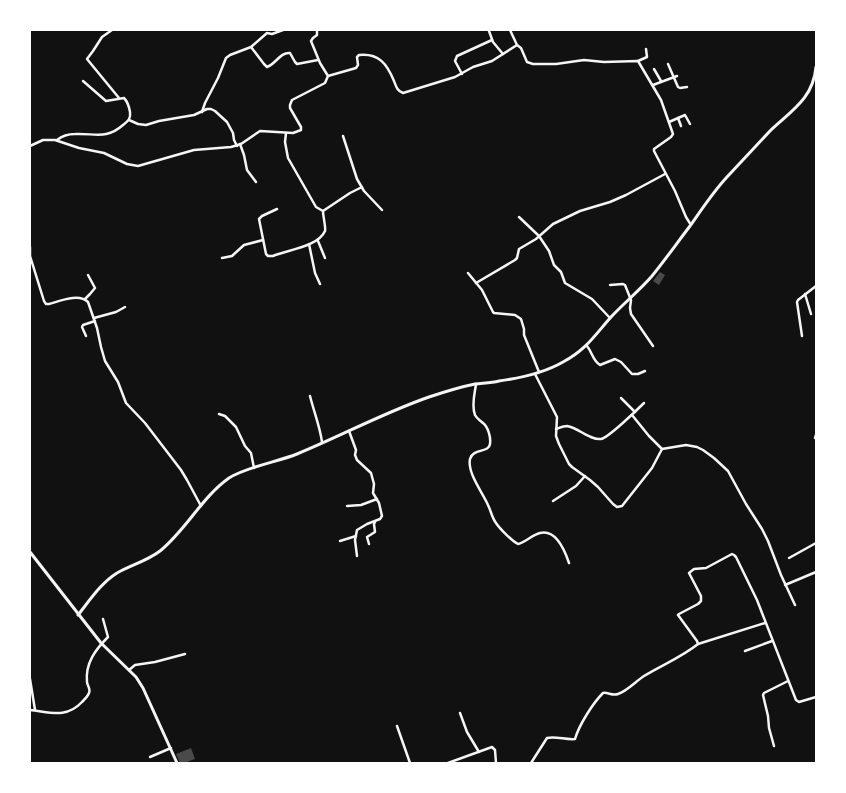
<svg xmlns="http://www.w3.org/2000/svg" width="846" height="793" viewBox="0 0 846 793" font-family="'Alegreya Sans',sans-serif">
<style>
.building{fill:#4a4a4a}
.lines{fill:none;stroke-linecap:round;stroke-linejoin:round}
.minor{stroke:#f5f5f5;stroke-width:2.5}
.tertiary{stroke:#f5f5f5;stroke-width:3}
</style>
<rect width="100%" height="100%" fill="#111"/>
<g class="building">
<polygon points="660,272 665,275 659,285 653,281"/>
<polygon points="191,748 195,759 184,763 180,763 176,754"/>
</g>
<g class="lines">
<g class="minor">
<polyline points="112,30 102,37 93,51 87,59 119,98"/>
<polyline points="317,30 317,35 313,38 311,41 320,63 328,76"/>
<polyline points="510,30 517,45"/>
<polyline points="489,31 493,42 503,54"/>
<path d="M251 47 264 64 267 67C276 64 280 52 290 53L295 62 297 64 318 60"/>
<polyline points="638,61 647,57 646,49"/>
<polyline points="668,64 678,87 680,88 687,87"/>
<polyline points="654,69 661,81"/>
<polyline points="462,74 455,61 457,56 492,40"/>
<polyline points="653,85 677,76"/>
<polyline points="202,112 205,103 218,78 226,58 230,55 251,47 267,33 272,34 283,30"/>
<polyline points="678,118 681,126"/>
<polyline points="129,120 138,124 146,125 159,121 194,115 207,109 211,109 215,111 227,122 233,133 234,140 237,146"/>
<polyline points="669,122 685,115 690,124"/>
<polyline points="343,136 357,179 364,191 382,210"/>
<path d="M57 140C62 136 68 134 75 134 95 133 106 140 123 125 128 121 131 119 130 112 129 106 128 102 124 98L106 101 83 81"/>
<polyline points="240,144 244,155 247,170 256,182"/>
<path d="M30 146 43 140H55L79 148 104 153 127 164 138 166 194 150 231 147 241 144 260 131 293 133 301 130V127L290 108V105L292 100 325 83 328 76 356 68 358 65 357 57 359 55C379 53 387 64 394 81 396 86 397 91 403 93L455 77 473 67 492 61 517 45 521 48 527 62 533 64H556L584 60 604 62 638 61 661 100 673 134 671 137 654 149V151L675 191 686 217 691 225"/>
<path d="M277 209 262 216 259 219 266 254 268 256H273C287 250 318 247 325 231 326 228 323 216 323 211L316 207 288 158 285 142 286 133"/>
<polyline points="323,211 350,193 362,187"/>
<polyline points="519,217 539,236 549,251 554,265 561,272 565,283 592,299 610,318"/>
<polyline points="318,241 325,258"/>
<polyline points="309,244 315,273 320,284"/>
<path d="M30 247V256L44 301 46 304H49C60 301 79 293 88 302L97 328 101 347 105 361 118 382 126 403 145 423 181 470 187 480 201 506"/>
<polyline points="222,258 232,256 244,245 263,240"/>
<polyline points="468,273 482,290 493,312 494,313 515,315 521,319 524,329 524,335 539,372"/>
<polyline points="476,283 515,260 517,258 519,249 536,239 553,224 580,211 610,202 626,195 665,174"/>
<polyline points="610,285 623,284 625,285 631,300 630,308 631,314 653,346"/>
<polyline points="805,294 811,314"/>
<polyline points="85,299 90,294 95,288 88,275"/>
<polyline points="94,318 116,312 125,307"/>
<polyline points="86,336 82,327 83,325 95,321"/>
<polyline points="802,336 797,302 798,300 816,286"/>
<path d="M587 346C592 352 593 361 600 365L615 359 621 362 632 374H638L645 371"/>
<polyline points="535,374 557,417 556,436 559,444 569,464 572,467 590,480 598,487 613,504 617,507 622,506 652,468 662,449 686,445 697,447 703,450 714,458 728,471 746,504 762,529 768,541 781,575 795,605"/>
<path d="M476 384C475 393 471 405 475 415 477 419 480 420 483 423 488 427 491 437 490 444 489 453 473 448 470 459 467 473 483 493 488 505 491 511 492 518 496 523 500 529 512 541 518 544 526 542 532 535 540 533 556 529 565 551 569 563"/>
<path d="M310 396C314 412 320 427 322 442"/>
<polyline points="621,398 635,412"/>
<polyline points="219,414 225,416 236,427 245,446 251,453 254,468"/>
<polyline points="632,415 649,436 662,449"/>
<path d="M556 429C559 428 564 426 567 426 579 428 589 440 601 439 608 438 637 410 644 403"/>
<polyline points="349,431 356,450 355,455 357,460 371,473 374,484 373,493 379,503 382,516 380,519 367,524 357,530 355,540 357,556"/>
<polyline points="815,438 816,435"/>
<polyline points="553,501 576,486 585,476"/>
<polyline points="347,506 361,505 377,499"/>
<polyline points="340,541 356,536"/>
<polyline points="369,544 367,537 375,532 374,524 375,522"/>
<polyline points="789,558 816,543"/>
<polyline points="785,585 816,572"/>
<polyline points="698,644 765,623"/>
<polyline points="745,651 772,641"/>
<polyline points="129,670 135,665 155,662 185,654"/>
<polyline points="30,679 35,710"/>
<path d="M30 710C50 712 66 719 82 702 84 700 88 696 89 693 91 689 87 685 87 682 85 663 96 649 108 637L103 619"/>
<polyline points="460,713 467,732 479,752"/>
<polyline points="397,726 410,763"/>
<polyline points="774,746 769,728 768,716 763,695 764,693 788,681"/>
<polyline points="150,757 171,748"/>
<polyline points="448,763 492,747 495,750 496,763"/>
<path d="M531 763 547 738C556 736 566 740 575 739 579 725 593 703 603 693 608 692 612 696 618 694 627 691 635 682 644 676 662 665 682 657 698 644L697 641 678 615 679 614 698 604 701 601V596L689 573 694 569 706 568 732 554 734 555 736 557 757 600 796 700 799 702 816 697"/>
</g>
<g class="tertiary">
<polyline points="30,552 101,643 136,677 143,688 177,763"/>
<path d="M78 615C90 600 101 583 117 573 131 565 147 561 160 551 186 530 202 497 229 478 246 467 277 462 297 454 341 436 383 413 429 397 444 392 460 387 475 384 483 383 491 383 499 381 521 378 544 373 563 362 586 350 595 335 611 317 624 303 640 290 652 276 665 260 677 243 690 226 702 209 713 192 727 177 742 161 756 146 770 131 791 111 813 99 816 67"/>
</g>
</g>
<rect width="846" height="793" fill="none" stroke="#ffffff" stroke-width="62"/>
</svg>
